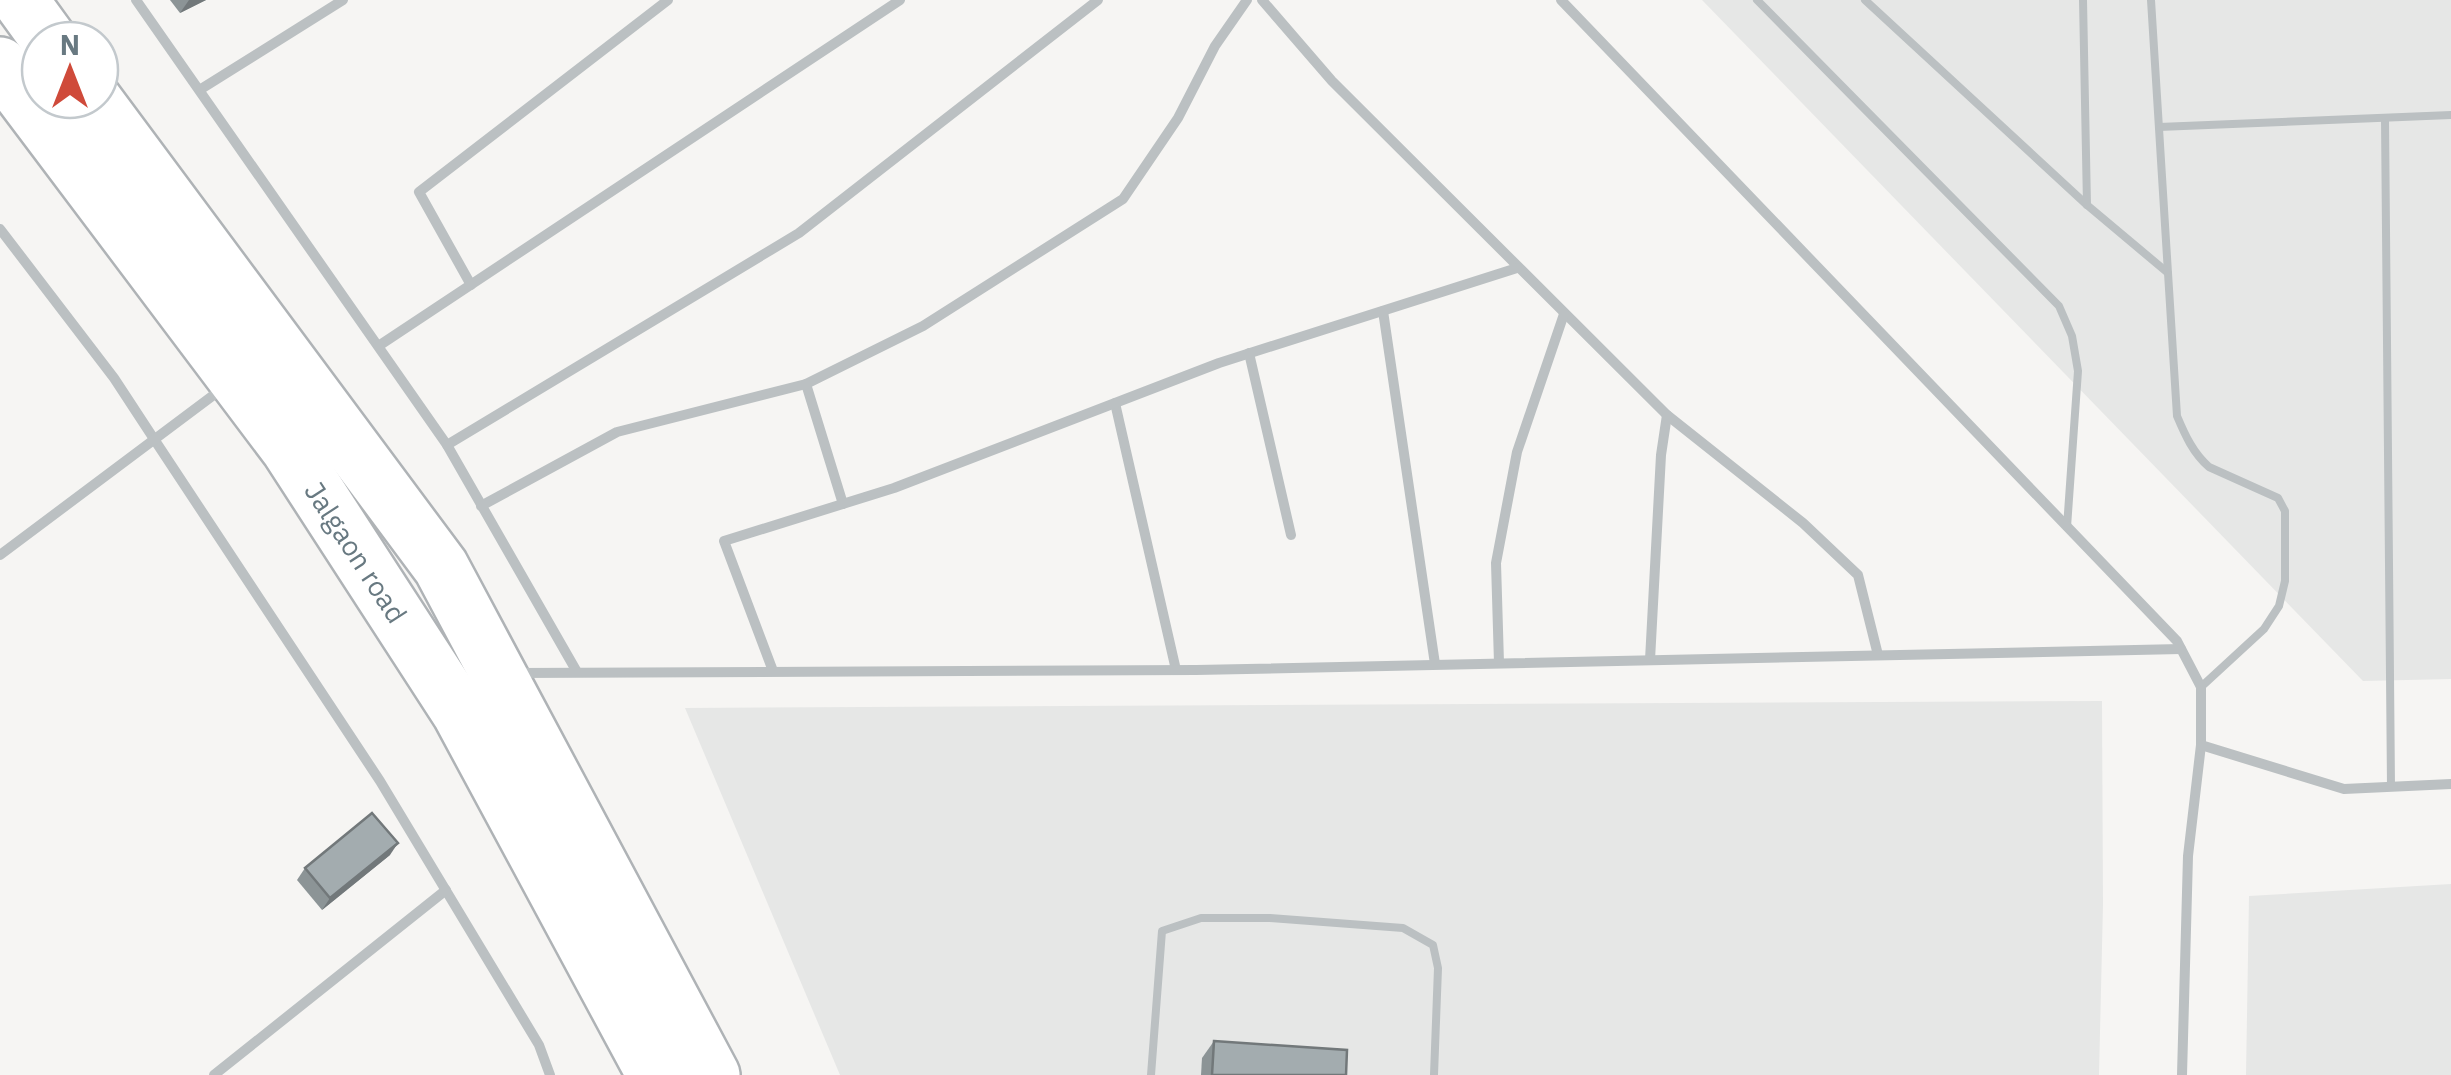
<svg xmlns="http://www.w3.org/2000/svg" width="2451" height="1075" viewBox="0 0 2451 1075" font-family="'IBM Plex Sans',sans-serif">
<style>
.built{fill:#e6e7e6}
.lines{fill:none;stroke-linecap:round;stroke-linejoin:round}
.highway-casing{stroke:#afb3b6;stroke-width:60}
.lane{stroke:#bbc0c2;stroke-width:8}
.street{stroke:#bbc0c2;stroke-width:10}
.highway{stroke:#fff;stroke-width:55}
.wall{fill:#8c9496}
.shaded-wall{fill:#72787a}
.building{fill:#a3acaf;stroke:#72787a;stroke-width:2.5}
.labels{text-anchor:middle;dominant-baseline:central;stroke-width:10;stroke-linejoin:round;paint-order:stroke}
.street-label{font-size:28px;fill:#687981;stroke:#fff}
</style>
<rect width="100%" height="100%" fill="#f6f5f3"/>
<g class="built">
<polygon points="1702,0 2451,0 2451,679 2363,681"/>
<polygon points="2102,701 2103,904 2099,1075 840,1075 685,708"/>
<polygon points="2451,884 2451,1075 2246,1075 2249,896"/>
</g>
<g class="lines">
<defs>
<g id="highway">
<polyline points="20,0 49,40"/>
<polyline points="0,65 289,449 460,713 655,1075"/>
<polyline points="94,100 441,567 712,1075"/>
</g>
</defs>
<use href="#highway" class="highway-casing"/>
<g class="lane">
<polyline points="1757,0 2059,306 2072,336 2078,371 2067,527"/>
<path d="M1865 0 2087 205 2168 273 2177 416C2185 435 2193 453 2209 467L2278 498 2285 511V581L2279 606 2264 629 2201 687"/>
<polyline points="2083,0 2087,205"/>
<polyline points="2151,0 2168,273"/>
<polyline points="2385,119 2391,787"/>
<polyline points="2159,127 2451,115"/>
<polyline points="1151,1075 1162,931 1201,918 1270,918 1403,928 1433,945 1438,968 1434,1075"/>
</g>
<g class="street">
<polyline points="136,0 447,445 577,672"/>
<polyline points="1262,0 1332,81 1667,415 1803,523 1858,575 1878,655"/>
<polyline points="1561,0 2177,641 2201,687 2201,745 2188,856 2182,1075"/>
<polyline points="201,89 343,0"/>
<polyline points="0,229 114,378 154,439 380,781 539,1045 550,1075"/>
<polyline points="471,285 419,192 668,0"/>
<polyline points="1383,311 1435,664"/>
<polyline points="380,345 900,0"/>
<polyline points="1249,353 1291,535"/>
<polyline points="1115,403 1176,670"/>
<polyline points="447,445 799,233 1098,0"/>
<polyline points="843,504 806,384 923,326 1123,199 1178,118 1215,46 1247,0"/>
<polyline points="481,506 617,432 806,384"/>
<polyline points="0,555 223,388"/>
<polyline points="1650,660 1661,455 1667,415"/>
<polyline points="1499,663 1496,563 1517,452 1564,314"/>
<polyline points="773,671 724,541 894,488 1219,363 1517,268"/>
<polyline points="517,673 1196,670 2181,649"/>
<polyline points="2201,745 2344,789 2451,784"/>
<polyline points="214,1075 446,890"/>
</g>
<use href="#highway" class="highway"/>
</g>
<g class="wall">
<polygon points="170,0 206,0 180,13"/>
<polygon points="390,855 322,910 297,880 305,868"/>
<polygon points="1214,1041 1346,1075 1201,1075 1202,1058"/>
</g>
<g class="shaded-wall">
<polygon points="189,0 206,0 180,13"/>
<polygon points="398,843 390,855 322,910 330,898"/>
</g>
<g class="building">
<polygon points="372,813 398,843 330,898 305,868"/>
<polygon points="1214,1041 1347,1050 1346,1075 1212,1075"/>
</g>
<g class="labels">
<g class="street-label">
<text transform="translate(356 552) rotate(57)">Jalgaon road</text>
</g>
</g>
<g transform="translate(70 70)"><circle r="48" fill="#ffffff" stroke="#c3c9cd" stroke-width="2.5"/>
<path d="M0-8L18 38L0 25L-18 38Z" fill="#cf4a3a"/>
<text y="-15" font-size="28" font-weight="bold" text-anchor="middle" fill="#687981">N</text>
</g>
</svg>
